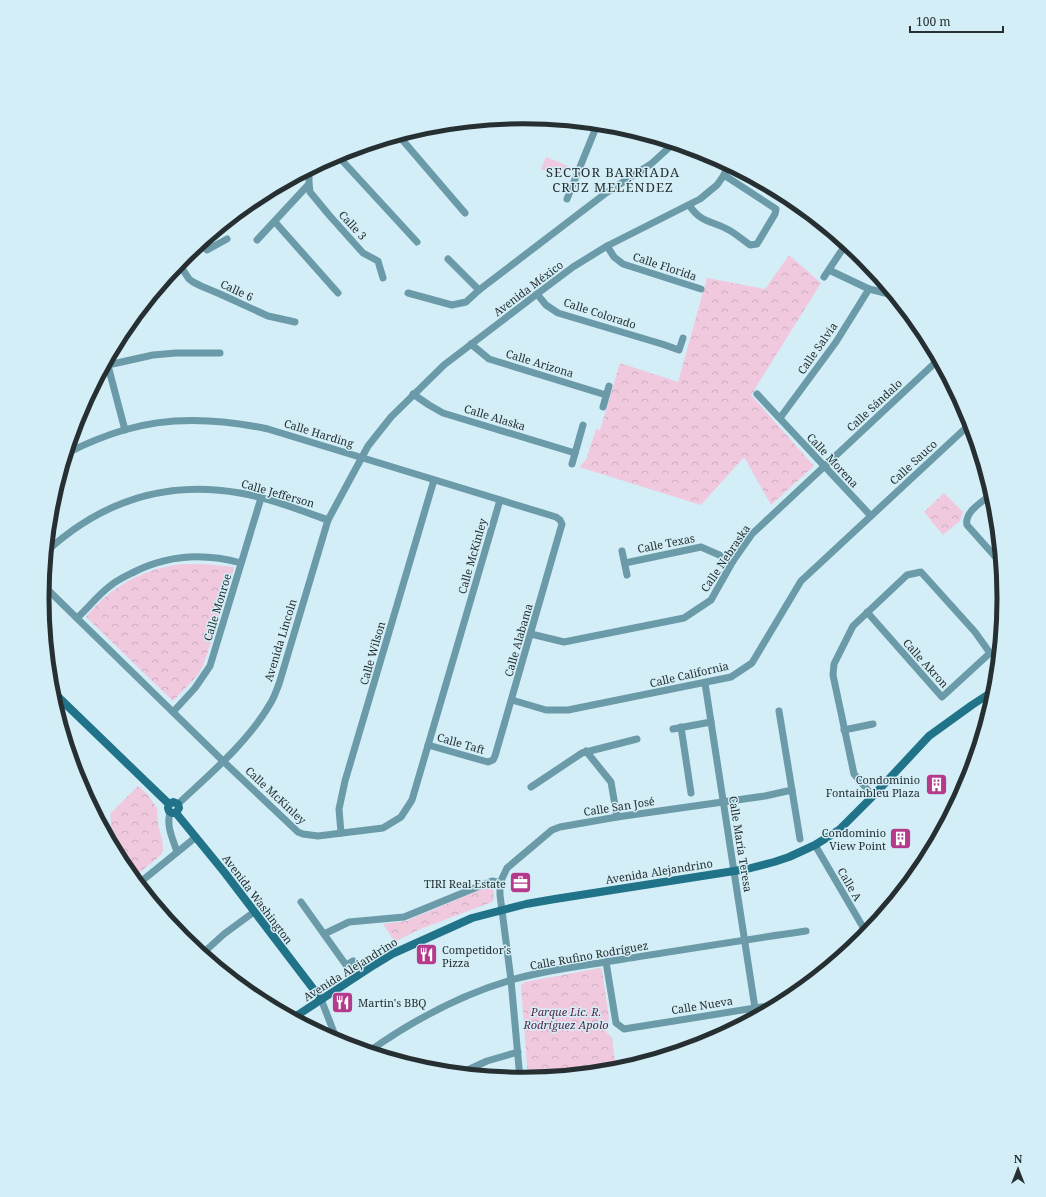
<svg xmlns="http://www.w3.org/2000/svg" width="1046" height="1197" viewBox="0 0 1046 1197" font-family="'Noto Serif',serif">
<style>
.grass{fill:#f1c9df}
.park{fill:url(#park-crowns)}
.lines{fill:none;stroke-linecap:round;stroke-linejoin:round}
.street{stroke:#6b9aa8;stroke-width:7}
.secondary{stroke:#217389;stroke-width:8}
.labels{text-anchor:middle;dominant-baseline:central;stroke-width:3;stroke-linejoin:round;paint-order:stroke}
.street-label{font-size:11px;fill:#263033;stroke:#d3eef6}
.poi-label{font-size:11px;fill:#263033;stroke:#d3eef6;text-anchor:end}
.park-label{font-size:11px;font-style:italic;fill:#5b2547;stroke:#d3eef6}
.quarter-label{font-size:13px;letter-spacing:1px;fill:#263033;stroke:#d3eef6}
.rim{fill:none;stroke:#263033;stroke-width:5}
</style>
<defs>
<pattern id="park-crowns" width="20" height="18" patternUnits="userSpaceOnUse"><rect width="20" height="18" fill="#f1c9df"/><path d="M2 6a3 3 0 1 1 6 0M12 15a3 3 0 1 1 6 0" fill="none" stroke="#ceadc0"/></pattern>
</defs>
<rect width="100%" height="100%" fill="#d3eef6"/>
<polygon class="grass" points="546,157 568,166 562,178 541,169"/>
<g class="park">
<polygon points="789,255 821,283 751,395 814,466 771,505 744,457 701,505 579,467 586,460 596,429 600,430 620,363 678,382 707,278 765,289"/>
<polygon points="944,493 963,512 960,521 943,535 924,512"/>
<path d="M182 564H205L234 567 212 639 203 666 197 676 173 701 86 617C111 586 143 569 182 564Z"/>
<path d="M138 786 148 795 157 808 158 825 162 839 163 849 161 855 133 878C127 871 111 849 110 840 110 830 112 824 110 814Z"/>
<polygon points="487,887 493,889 494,899 492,902 418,930 395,942 383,924 406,921"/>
<polygon points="600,968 602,970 609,1018 606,1031 607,1033 612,1037 615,1063 610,1064 612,1071 569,1075 569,1074 528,1079 521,985 525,982"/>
</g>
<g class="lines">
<g class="street">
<polyline points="399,136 465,213"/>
<polyline points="337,155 417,242"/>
<polyline points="309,184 310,192 329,215 363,253 378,261 383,278"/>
<polyline points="567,199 597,125"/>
<path d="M689 205C702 224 711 220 729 230 736 234 743 240 750 245L757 244 775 214 776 209 724 175"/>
<polyline points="275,222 338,293"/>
<polyline points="257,240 309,184 309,175 307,171"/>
<polyline points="201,244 207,250 227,239"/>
<polyline points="607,246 614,257 623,264 701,289"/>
<polyline points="448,259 479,290"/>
<polyline points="179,264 189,279 193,282 201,286 220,294 268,316 295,322"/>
<polyline points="829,270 869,289 893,295"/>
<polyline points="824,277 846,244"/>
<polyline points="408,293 452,305 466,302 479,290 606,193 651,164 673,144"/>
<polyline points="537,294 546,305 558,313 662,344 679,350 683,338"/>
<polyline points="471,344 489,359 606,395"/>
<polyline points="107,362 125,430"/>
<polyline points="108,365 153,355 176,353 220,353"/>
<polyline points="413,394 429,405 443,413 575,453"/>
<polyline points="757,394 871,516"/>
<polyline points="603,407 609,386"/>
<polyline points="780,418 836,342 869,289"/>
<path d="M67 453C85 444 104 436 124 430 170 416 221 419 268 429L556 517 560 520 562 524 495 756 493 760 488 762 428 745"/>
<polyline points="572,464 583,425"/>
<path d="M992 494C983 501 964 512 967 525L1000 562"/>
<path d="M47 551C102 501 167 480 240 493 270 498 299 510 328 520"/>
<polyline points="622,551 627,575"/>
<polyline points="625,563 701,547 733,561"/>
<polyline points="43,585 223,761 298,832 303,834 318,836 383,828 401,817 412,800 500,500"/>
<polyline points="867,612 942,697 990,653 975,632 921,572 907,575 853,626 834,664 833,675 854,774 873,796"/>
<path d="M77 618C88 608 98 595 110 586 117 580 126 576 134 572 168 555 205 553 241 563"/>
<polyline points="531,634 564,642 684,618 711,600 733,561 752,534 938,360"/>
<polyline points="705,683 755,1008"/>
<polyline points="512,700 546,710 568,710 731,677 752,663 801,581 970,424"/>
<polyline points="779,711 800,839"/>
<polyline points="173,712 195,688 210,666 261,498"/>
<polyline points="681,727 691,793"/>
<polyline points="673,729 711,722"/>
<polyline points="844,730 873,724"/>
<polyline points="586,751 611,782 617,817"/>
<polyline points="531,787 582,753 637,739"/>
<path d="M178 804C210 774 248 742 270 704 274 698 276 691 279 684L328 520 368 446 391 417 444 365 537 294 573 267 607 246 700 199 717 185 724 175 728 165"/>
<path d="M170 813C166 826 173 839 177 852"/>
<polyline points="341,833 339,809 345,781 434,480"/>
<polyline points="815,845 867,934"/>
<polyline points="138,884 196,837"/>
<polyline points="301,902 346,965 353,961"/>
<polyline points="324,934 349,922 404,917 492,881 500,883"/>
<polyline points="202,954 224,934 254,912"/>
<polyline points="606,962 616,1023 624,1029 780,1004"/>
<polyline points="321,999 338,1043"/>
<path d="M368 1052C412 1021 459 995 511 980 545 970 582 966 618 960 681 950 743 940 806 931"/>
<polyline points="461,1073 487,1061 518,1052"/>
<polyline points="520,1079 511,980 500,895 500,883 507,868 552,830 560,827 617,817 765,796 792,790"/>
</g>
<g class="secondary">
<polyline points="51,690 169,804"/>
<polyline points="169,804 173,802 178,804 179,808 176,813"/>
<polyline points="169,804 168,808 169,811 172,813 176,813"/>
<polyline points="176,813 225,873 321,999"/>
<polyline points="293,1018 374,965 392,954 472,918 526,904 555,899 747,869 774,862 789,857 815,845 839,830 873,796 929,736 972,705 995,690"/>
</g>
</g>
<defs>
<symbol id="building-square" viewBox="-11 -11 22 22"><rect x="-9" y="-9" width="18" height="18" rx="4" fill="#b53a8c" stroke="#d3eef6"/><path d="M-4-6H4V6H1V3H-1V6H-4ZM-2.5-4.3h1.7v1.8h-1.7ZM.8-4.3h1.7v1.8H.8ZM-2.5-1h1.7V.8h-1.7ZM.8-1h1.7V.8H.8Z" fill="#fff"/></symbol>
<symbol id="office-square" viewBox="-11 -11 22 22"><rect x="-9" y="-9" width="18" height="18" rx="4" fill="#b53a8c" stroke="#d3eef6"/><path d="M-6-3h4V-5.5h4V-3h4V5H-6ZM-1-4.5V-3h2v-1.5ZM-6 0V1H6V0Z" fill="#fff"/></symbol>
<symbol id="restaurant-square" viewBox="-11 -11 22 22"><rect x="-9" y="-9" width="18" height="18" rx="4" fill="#b53a8c" stroke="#d3eef6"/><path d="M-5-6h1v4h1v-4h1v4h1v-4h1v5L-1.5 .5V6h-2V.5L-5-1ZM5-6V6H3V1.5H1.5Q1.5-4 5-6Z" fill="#fff"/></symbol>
</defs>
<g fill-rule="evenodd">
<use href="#building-square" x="924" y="772" width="25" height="25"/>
<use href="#building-square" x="888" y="826" width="25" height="25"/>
<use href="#office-square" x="508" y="870" width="25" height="25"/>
<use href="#restaurant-square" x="414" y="942" width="25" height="25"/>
<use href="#restaurant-square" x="330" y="990" width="25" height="25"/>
</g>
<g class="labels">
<g class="street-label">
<text transform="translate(353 225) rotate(48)">Calle 3</text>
<text transform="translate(665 266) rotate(18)">Calle Florida</text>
<text transform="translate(528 288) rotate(-37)">Avenida México</text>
<text transform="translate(237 290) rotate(25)">Calle 6</text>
<text transform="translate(600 313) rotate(18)">Calle Colorado</text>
<text transform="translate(817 348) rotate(-55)">Calle Salvia</text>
<text transform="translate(540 363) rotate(17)">Calle Arizona</text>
<text transform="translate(874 405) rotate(-43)">Calle Sándalo</text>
<text transform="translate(495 417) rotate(17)">Calle Alaska</text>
<text transform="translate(319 433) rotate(17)">Calle Harding</text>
<text transform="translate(833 460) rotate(47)">Calle Morena</text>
<text transform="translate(913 462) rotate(-43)">Calle Sauco</text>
<text transform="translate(278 493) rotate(16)">Calle Jefferson</text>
<text transform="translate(666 543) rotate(-11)">Calle Texas</text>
<text transform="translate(472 556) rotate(-74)">Calle McKinley</text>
<text transform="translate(725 558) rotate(-56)">Calle Nebraska</text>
<text transform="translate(217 607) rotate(-73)">Calle Monroe</text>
<text transform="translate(280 640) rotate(-73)">Avenida Lincoln</text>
<text transform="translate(518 640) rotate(-74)">Calle Alabama</text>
<text transform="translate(372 653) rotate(-74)">Calle Wilson</text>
<text transform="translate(926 663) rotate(48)">Calle Akron</text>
<text transform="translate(689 674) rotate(-13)">Calle California</text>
<text transform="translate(461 743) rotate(16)">Calle Taft</text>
<text transform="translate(276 795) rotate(43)">Calle McKinley</text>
<text transform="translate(619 806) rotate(-9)">Calle San José</text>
<text transform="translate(741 844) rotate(81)">Calle María Teresa</text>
<text transform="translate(659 871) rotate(-9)">Avenida Alejandrino</text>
<text transform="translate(850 884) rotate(60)">Calle A</text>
<text transform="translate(258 899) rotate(53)">Avenida Washington</text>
<text transform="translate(589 955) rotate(-10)">Calle Rufino Rodríguez</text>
<text transform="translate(350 969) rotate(-32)">Avenida Alejandrino</text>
<text transform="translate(702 1005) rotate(-9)">Calle Nueva</text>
</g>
<g class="poi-label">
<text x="920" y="779">Condominio<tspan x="920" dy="13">Fontainbleu Plaza</tspan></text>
<text x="886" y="832">Condominio<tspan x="886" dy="13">View Point</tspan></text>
<text x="506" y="883">TIRI Real Estate</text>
<text x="442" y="949" text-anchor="start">Competidor's<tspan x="442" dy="13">Pizza</tspan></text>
<text x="358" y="1002" text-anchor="start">Martin's BBQ</text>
</g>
<g class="park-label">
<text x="566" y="1011">Parque Lic. R.<tspan x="566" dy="13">Rodríguez Apolo</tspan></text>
</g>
<g class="quarter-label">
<text x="613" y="172">SECTOR BARRIADA<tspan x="613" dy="15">CRUZ MELÉNDEZ</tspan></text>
</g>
</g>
<path d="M0 0H1046V1197H0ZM49 598a474 474 0 1 1 948 0a474 474 0 1 1-948 0Z" fill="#d3eef6" fill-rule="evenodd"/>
<path class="rim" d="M49 598a474 474 0 1 1 948 0a474 474 0 1 1-948 0Z"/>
<g transform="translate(1018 1169)" stroke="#d3eef6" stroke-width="3" paint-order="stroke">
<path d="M0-3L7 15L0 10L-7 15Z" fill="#263033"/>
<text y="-6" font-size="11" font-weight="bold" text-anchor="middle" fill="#263033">N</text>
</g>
<path d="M910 26v6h93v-6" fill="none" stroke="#263033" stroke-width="2"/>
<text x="916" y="26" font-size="12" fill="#263033" stroke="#d3eef6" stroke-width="3" paint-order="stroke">100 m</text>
</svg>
